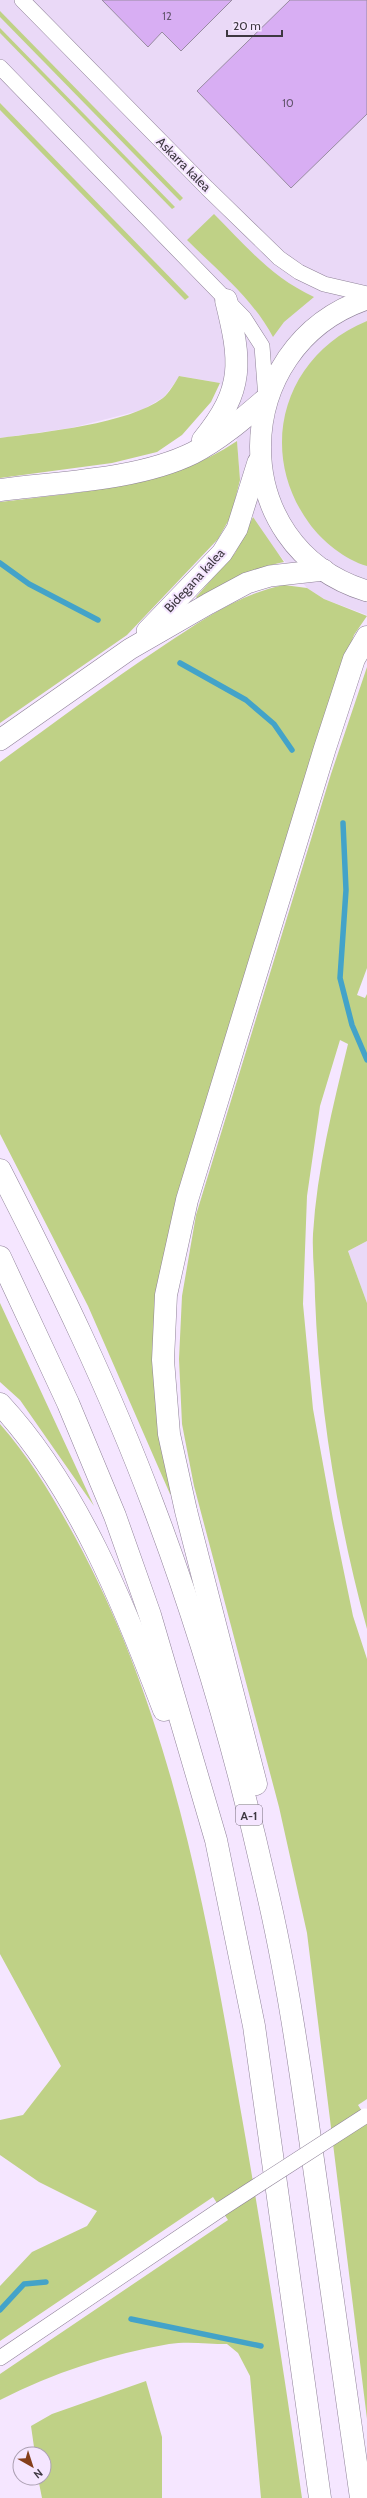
<svg xmlns="http://www.w3.org/2000/svg" width="367" height="2498" viewBox="0 0 367 2498" font-family="Cabin,sans-serif">
<style>
.built{fill:#ead9f7}
.green{fill:#bfd186}
.lines{fill:none;stroke-linecap:round;stroke-linejoin:round}
.stream{stroke:#43a3c9;stroke-width:5.5}
.building{fill:#d8aef3;stroke:#988ba1}
.street-casing{stroke:#8f8298;stroke-width:16}
.secondary-casing{stroke:#8f8298;stroke-width:22}
.highway-casing{stroke:#8f8298;stroke-width:23}
.street{stroke:#fff;stroke-width:15}
.secondary{stroke:#fff;stroke-width:21}
.highway{stroke:#fff;stroke-width:22}
.street-bridge-casing{stroke:#8f8298;stroke-width:16;stroke-linecap:butt}
.street-bridge{stroke:#fff;stroke-width:15}
.labels{text-anchor:middle;dominant-baseline:central;stroke-width:4;stroke-linejoin:round;paint-order:stroke}
.number-label{font-size:11px;fill:#64566e}
.shield{fill:#f5e6ff;stroke:#756c7a;stroke-width:1}
.shield-label{font-size:12px;font-weight:bold;fill:#3e3841}
.street-label{font-size:13px;fill:#3e3841;stroke:#f5e6ff}
</style>
<rect width="100%" height="100%" fill="#f5e6ff"/>
<g class="built">
<polygon points="0,0 367,0 367,615 324,599 307,588 266,539 253,517 240,480 237,441 220,383 180,376 164,397 142,410 71,428 0,438"/>
<polygon points="367,1241 367,1303 348,1251"/>
</g>
<g class="green">
<polygon points="0,11 183,198 180,201 0,17"/>
<polygon points="0,28 175,207 172,209 0,33"/>
<polygon points="0,103 189,297 185,300 0,110"/>
<path d="M214 214C247 247 271 277 314 297L284 322 273 337C253 299 217 270 187 240Z"/>
<path d="M367 321V566C345 560 322 541 309 523 256 450 284 355 367 321Z"/>
<path d="M179 376 220 383 211 402 182 435 157 452 112 463 0 478V438C44 432 128 424 163 398 169 393 175 383 179 376Z"/>
<path d="M237 441 240 480 231 516 218 539 127 635 0 723V502C80 492 169 487 237 441Z"/>
<path d="M253 517 284 562C252 569 226 583 198 600L196 597 235 553Z"/>
<path d="M284 585 307 588 324 599 367 616 354 635 335 687 163 1275 175 1492 170 1494 88 1306 0 1134V762C54 723 107 683 163 646 201 621 239 594 284 585Z"/>
<path d="M367 667V968L357 995 365 998 367 994V1241L348 1251 367 1303V1629C338 1523 319 1408 315 1297 315 1276 312 1255 313 1234 317 1169 333 1106 348 1044L340 1040 320 1106 307 1196 303 1304 313 1409 333 1519 353 1616 367 1659V2099L358 2105 367 2119V2419L307 1933 279 1807 194 1486 182 1424 179 1359 182 1296 196 1215 331 774Z"/>
<polygon points="0,1303 94,1506 20,1400 0,1382"/>
<path d="M0 1424C30 1458 53 1497 75 1537 166 1704 203 1892 235 2078 260 2218 282 2358 302 2498H261L250 2376 238 2353 227 2344C209 2344 187 2341 169 2344 110 2354 53 2373 0 2400V2374L228 2220 213 2197 0 2341V2286L32 2252 87 2226 97 2211 39 2182 0 2155V2120L23 2115 61 2066 0 1954Z"/>
<polygon points="146,2381 162,2437 162,2498 42,2498 38,2478 44,2478 44,2454 35,2454 31,2426 52,2414"/>
</g>
<g class="lines">
<g class="stream">
<polyline points="0,563 29,584 98,620"/>
<polyline points="180,663 246,700 274,724 292,750"/>
<polyline points="343,823 346,890 340,978 352,1025 367,1060"/>
<polyline points="0,2310 24,2284 46,2282"/>
<polyline points="131,2319 261,2346"/>
</g>
</g>
<g class="building">
<polygon points="102,0 232,0 181,51 162,32 148,47"/>
<polygon points="290,0 367,0 367,114 291,188 197,91"/>
</g>
<g class="lines">
<defs>
<g id="street">
<polyline points="22,0 207,188 279,258 299,272 324,284 367,294"/>
<polyline points="0,67 244,318 262,346 266,399"/>
<polyline points="0,2358 221,2209"/>
</g>
<g id="secondary">
<path d="M367 299C227 346 223 547 367 591"/>
<polyline points="147,631 222,553 237,529 258,462"/>
<polyline points="0,740 130,649 208,604 247,583 270,576 324,570"/>
</g>
<g id="highway">
<path d="M203 440C245 389 241 361 226 300"/>
<path d="M0 490C61 482 138 480 193 453 220 439 244 418 266 399"/>
<path d="M0 1170C56 1279 110 1390 153 1505 200 1629 237 1757 266 1886 289 1983 302 2082 316 2181 331 2287 346 2392 361 2498"/>
<polyline points="0,1257 68,1403 115,1516 150,1615 216,1840 254,2026 320,2498"/>
<path d="M0 1404C77 1487 124 1605 164 1710"/>
<polyline points="256,1784 186,1511 169,1434 163,1360 166,1295 187,1200 325,748 354,659 367,637"/>
</g>
</defs>
<use href="#street" class="street-casing"/>
<use href="#secondary" class="secondary-casing"/>
<use href="#highway" class="highway-casing"/>
<use href="#street" class="street"/>
<use href="#secondary" class="secondary"/>
<use href="#highway" class="highway"/>
<defs>
<polyline id="street-bridge" points="221,2209 365,2116"/>
</defs>
<use href="#street-bridge" class="street-bridge-casing"/>
<use href="#street-bridge" class="street-bridge"/>
</g>
<g class="labels">
<g class="number-label">
<text x="167" y="16">12</text>
<text x="288" y="103">10</text>
</g>
<rect class="shield" x="236" y="1805" width="26" height="20" rx="3"/>
<g class="shield-label">
<text x="249" y="1815">A-1</text>
</g>
<g class="street-label">
<text transform="translate(184 164) rotate(45)">Askarra kalea</text>
<text transform="translate(194 580) rotate(-47)">Bidegana kalea</text>
</g>
</g>
<g transform="translate(32 2466) rotate(141)"><circle r="19" fill="#f5e6ff" stroke="#aca0b3"/>
<path d="M0-3L7 15L0 10L-7 15Z" fill="#853f1a"/>
<text y="-6" font-size="11" font-weight="bold" text-anchor="middle" fill="#3e3841">N</text>
</g>
<path d="M227 30v6h55v-6" fill="none" stroke="#3e3841" stroke-width="2"/>
<text x="233" y="30" font-size="12" fill="#3e3841" stroke="#f5e6ff" stroke-width="3" paint-order="stroke">20 m</text>
</svg>
